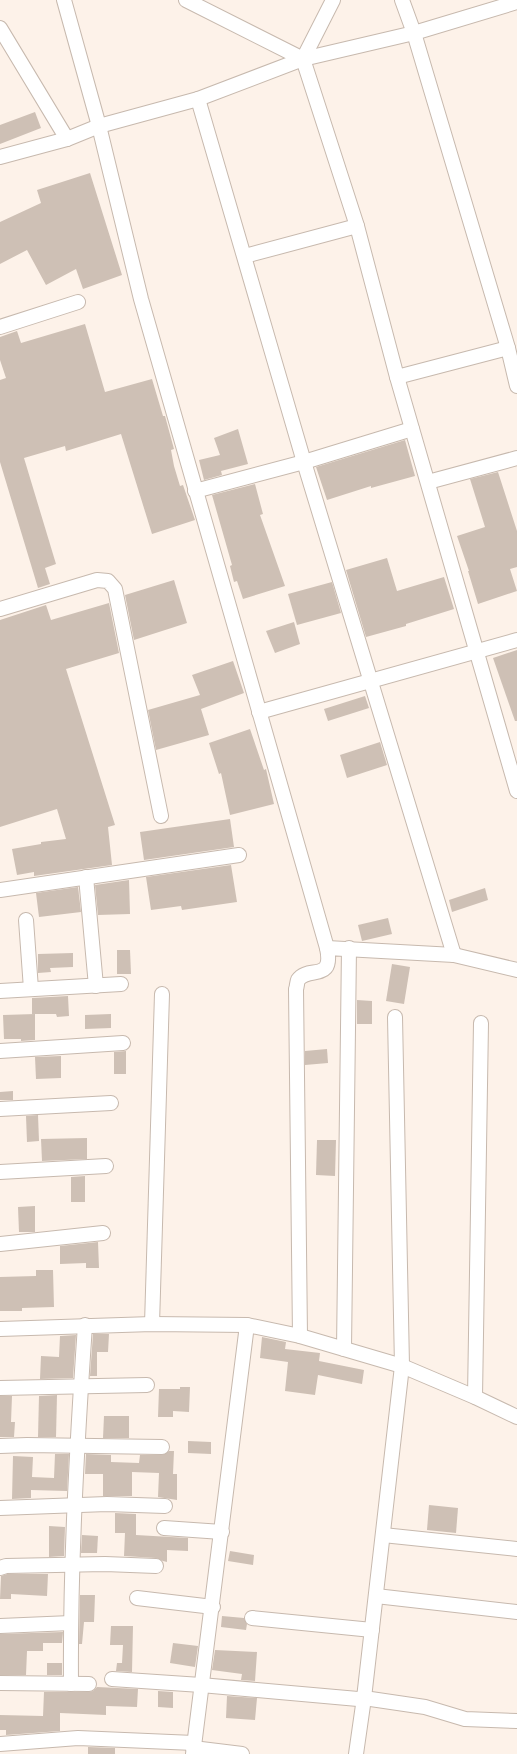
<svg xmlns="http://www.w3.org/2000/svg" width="517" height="1754" viewBox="0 0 517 1754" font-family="Helvetica,sans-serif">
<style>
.building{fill:#cec0b5}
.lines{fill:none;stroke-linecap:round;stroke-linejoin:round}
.minor-casing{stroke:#c7b9ae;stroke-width:16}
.minor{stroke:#fff;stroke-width:14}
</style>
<rect width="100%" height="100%" fill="#fdf2e9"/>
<g class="building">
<polygon points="35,112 41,128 0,144 0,125"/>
<polygon points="90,173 122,275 83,289 76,269 46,285 27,250 0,264 0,222 41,203 37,190"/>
<polygon points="85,324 105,392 152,379 163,416 165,416 174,449 171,450 174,466 180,486 183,485 195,520 152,534 121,434 66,451 65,446 24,458 56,564 45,568 50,584 38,588 0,462 0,380 6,378 0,360 0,337 17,331 21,343"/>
<polygon points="238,429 248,464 221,471 222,475 204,480 199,460 220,455 214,438"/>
<polygon points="405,440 415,476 371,488 371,486 327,500 316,467"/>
<polygon points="498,472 517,531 517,567 510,569 517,591 478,604 468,571 469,571 457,536 485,527 470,479"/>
<polygon points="255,484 263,514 260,515 285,586 243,599 237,581 234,582 230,566 232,565 212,495"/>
<polygon points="387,558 397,591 444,577 454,609 406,624 406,626 366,637 346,570"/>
<polygon points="174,580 187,623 134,640 125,595"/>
<polygon points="332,582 341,613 297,625 288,594"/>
<polygon points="109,603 119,653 66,669 115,825 108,827 112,865 34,876 34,872 17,875 12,849 41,844 41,842 66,839 57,809 0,827 0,620 46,605 51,620"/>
<polygon points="294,622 300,644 275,653 266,631"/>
<polygon points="517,650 517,721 515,721 493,658"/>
<polygon points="233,661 244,693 201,709 209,735 156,750 148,710 200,695 192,675"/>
<polygon points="365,696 369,708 328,721 324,709"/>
<polygon points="250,729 264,770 266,769 274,804 230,815 221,773 219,774 209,743"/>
<polygon points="380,742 387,765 347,778 340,755"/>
<polygon points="230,819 234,847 144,860 140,832"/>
<polygon points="231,865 237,902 182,910 181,906 151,910 146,877"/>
<polygon points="129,880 130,914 98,915 95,885"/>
<polygon points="78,887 81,912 39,917 36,893"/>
<polygon points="485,888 488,900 452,912 449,900"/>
<polygon points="388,918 392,934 362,941 358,925"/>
<polygon points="117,950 130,950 131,974 117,974"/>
<polygon points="73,953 73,967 50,968 51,972 38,973 38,954"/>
<polygon points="392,964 410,967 404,1004 386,1001"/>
<polygon points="68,996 69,1016 57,1017 56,1014 32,1014 32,998"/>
<polygon points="357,1000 372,1001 372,1024 357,1024"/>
<polygon points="35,1014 35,1040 21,1041 21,1039 4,1039 3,1015"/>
<polygon points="111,1014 111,1028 85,1029 85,1015"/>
<polygon points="327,1049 328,1063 305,1065 305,1051"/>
<polygon points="126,1051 126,1074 114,1074 114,1052"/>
<polygon points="61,1056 61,1078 36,1079 35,1057"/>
<polygon points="13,1091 13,1100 0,1100 0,1092"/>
<polygon points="38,1115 39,1141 27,1142 26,1116"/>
<polygon points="87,1138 87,1159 42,1161 41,1139"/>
<polygon points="317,1140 336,1140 335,1176 316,1175"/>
<polygon points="85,1176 85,1202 71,1202 71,1177"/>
<polygon points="35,1206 35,1232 19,1232 18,1207"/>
<polygon points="98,1242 99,1268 86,1268 86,1263 60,1264 60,1246"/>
<polygon points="36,1270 53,1270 54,1307 22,1308 22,1311 0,1311 0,1277 36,1276"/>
<polygon points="93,1334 109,1334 108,1352 97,1352 97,1376 90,1376"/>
<polygon points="76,1335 73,1378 40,1379 41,1356 59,1357 60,1336"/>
<polygon points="262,1337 286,1342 285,1349 320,1353 319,1361 364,1370 362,1384 318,1375 315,1395 285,1391 288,1362 260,1358"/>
<polygon points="180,1387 190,1387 189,1412 173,1411 173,1417 158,1417 159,1389 180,1389"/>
<polygon points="57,1395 56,1437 38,1437 39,1396"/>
<polygon points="0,1396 12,1396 11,1422 15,1422 14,1437 0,1437"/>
<polygon points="104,1416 129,1416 129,1438 103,1438"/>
<polygon points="188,1441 211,1442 211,1454 188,1453"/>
<polygon points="169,1451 174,1451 173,1474 177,1474 177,1500 158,1497 159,1473 132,1472 132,1496 103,1496 103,1474 85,1474 86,1454 111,1455 111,1462 139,1463 140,1455 162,1455"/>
<polygon points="55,1454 69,1454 67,1491 31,1490 31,1498 12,1499 13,1456 33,1457 32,1477 54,1478"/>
<polygon points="429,1505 458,1508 456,1533 427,1530"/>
<polygon points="115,1513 136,1514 136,1535 188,1538 188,1551 167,1550 167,1562 163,1561 156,1558 124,1556 125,1533 115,1533"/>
<polygon points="49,1526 65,1527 64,1556 49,1557"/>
<polygon points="82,1535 98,1536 97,1553 81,1553"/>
<polygon points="230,1551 254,1555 253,1565 228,1561"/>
<polygon points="7,1574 48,1574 47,1596 11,1594 11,1599 0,1599 1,1576"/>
<polygon points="80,1595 95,1595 94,1622 84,1622 82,1644 79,1644"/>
<polygon points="222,1616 244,1618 247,1624 246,1630 221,1627"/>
<polygon points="111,1626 133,1626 132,1672 116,1671 117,1663 122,1663 123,1645 110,1645"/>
<polygon points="63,1632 62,1643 43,1643 43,1651 27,1651 26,1675 0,1675 0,1634"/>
<polygon points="173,1643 198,1646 195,1667 170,1663"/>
<polygon points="215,1650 257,1652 255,1681 241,1680 242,1674 212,1670"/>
<rect x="47" y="1663" width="15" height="12"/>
<polygon points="97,1687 138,1689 137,1707 106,1706 106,1715 60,1713 60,1731 6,1735 6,1730 0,1730 0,1715 43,1716 44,1692 89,1692 93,1691"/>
<polygon points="158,1691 173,1692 173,1708 158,1707"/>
<polygon points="227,1696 257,1698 255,1720 226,1718"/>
<polygon points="88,1747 115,1748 115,1754 88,1754"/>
</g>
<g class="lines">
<defs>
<g id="minor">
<polyline points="64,0 99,126 141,299 327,948"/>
<polyline points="186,0 303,59 357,226 397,377 517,791"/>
<polyline points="402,0 414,33 508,348 517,386"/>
<polyline points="0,28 67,139"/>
<polyline points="303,59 333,0"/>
<polyline points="198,99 304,462 454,955"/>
<polyline points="0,157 67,139 99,126 198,99 303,59 414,33 517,2"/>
<polyline points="245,256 357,226"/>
<polyline points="0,327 78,302"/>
<polyline points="397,377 508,348"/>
<polyline points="428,482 517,458"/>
<polyline points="195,491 304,462 412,429"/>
<polyline points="0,609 97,580 108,581 115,589 161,816"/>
<polyline points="259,712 517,640"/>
<polyline points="86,877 96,986"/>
<polyline points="0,890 239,855"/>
<polyline points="26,920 31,989"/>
<polyline points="0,991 121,984"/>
<polyline points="0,1051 123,1043"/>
<polyline points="0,1109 111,1103"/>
<polyline points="0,1172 106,1166"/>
<polyline points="0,1244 103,1233"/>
<polyline points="152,1324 162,994"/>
<polyline points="0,1329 152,1324 247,1325 300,1336 402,1366 475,1397 517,1417"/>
<path d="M300 1336 296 989C297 987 297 982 298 980 308 965 334 983 327 948L454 955 517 970"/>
<polyline points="344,1349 349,948"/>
<polyline points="0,1388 147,1385"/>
<polyline points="475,1397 481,1023"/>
<polyline points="0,1446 27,1445 162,1447"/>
<polyline points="0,1508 107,1504 165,1506"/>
<polyline points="164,1528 222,1532"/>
<polyline points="383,1535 517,1549"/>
<polyline points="0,1568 6,1566 105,1564 156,1566"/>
<polyline points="376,1596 517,1612"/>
<polyline points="137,1598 213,1607"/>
<polyline points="252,1618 372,1630"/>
<polyline points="0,1626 71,1623"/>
<polyline points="112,1679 201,1685 358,1699 364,1698 425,1707 465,1719 517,1721"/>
<polyline points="0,1683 89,1684"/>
<path d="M71 1684C70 1565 77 1444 85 1325"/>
<polyline points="0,1744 78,1738 194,1743"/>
<polyline points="193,1748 242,1754"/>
<polyline points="193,1754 247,1325"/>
<polyline points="356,1754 364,1698 402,1366 395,1017"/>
</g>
</defs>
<use href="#minor" class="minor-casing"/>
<use href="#minor" class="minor"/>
</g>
</svg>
